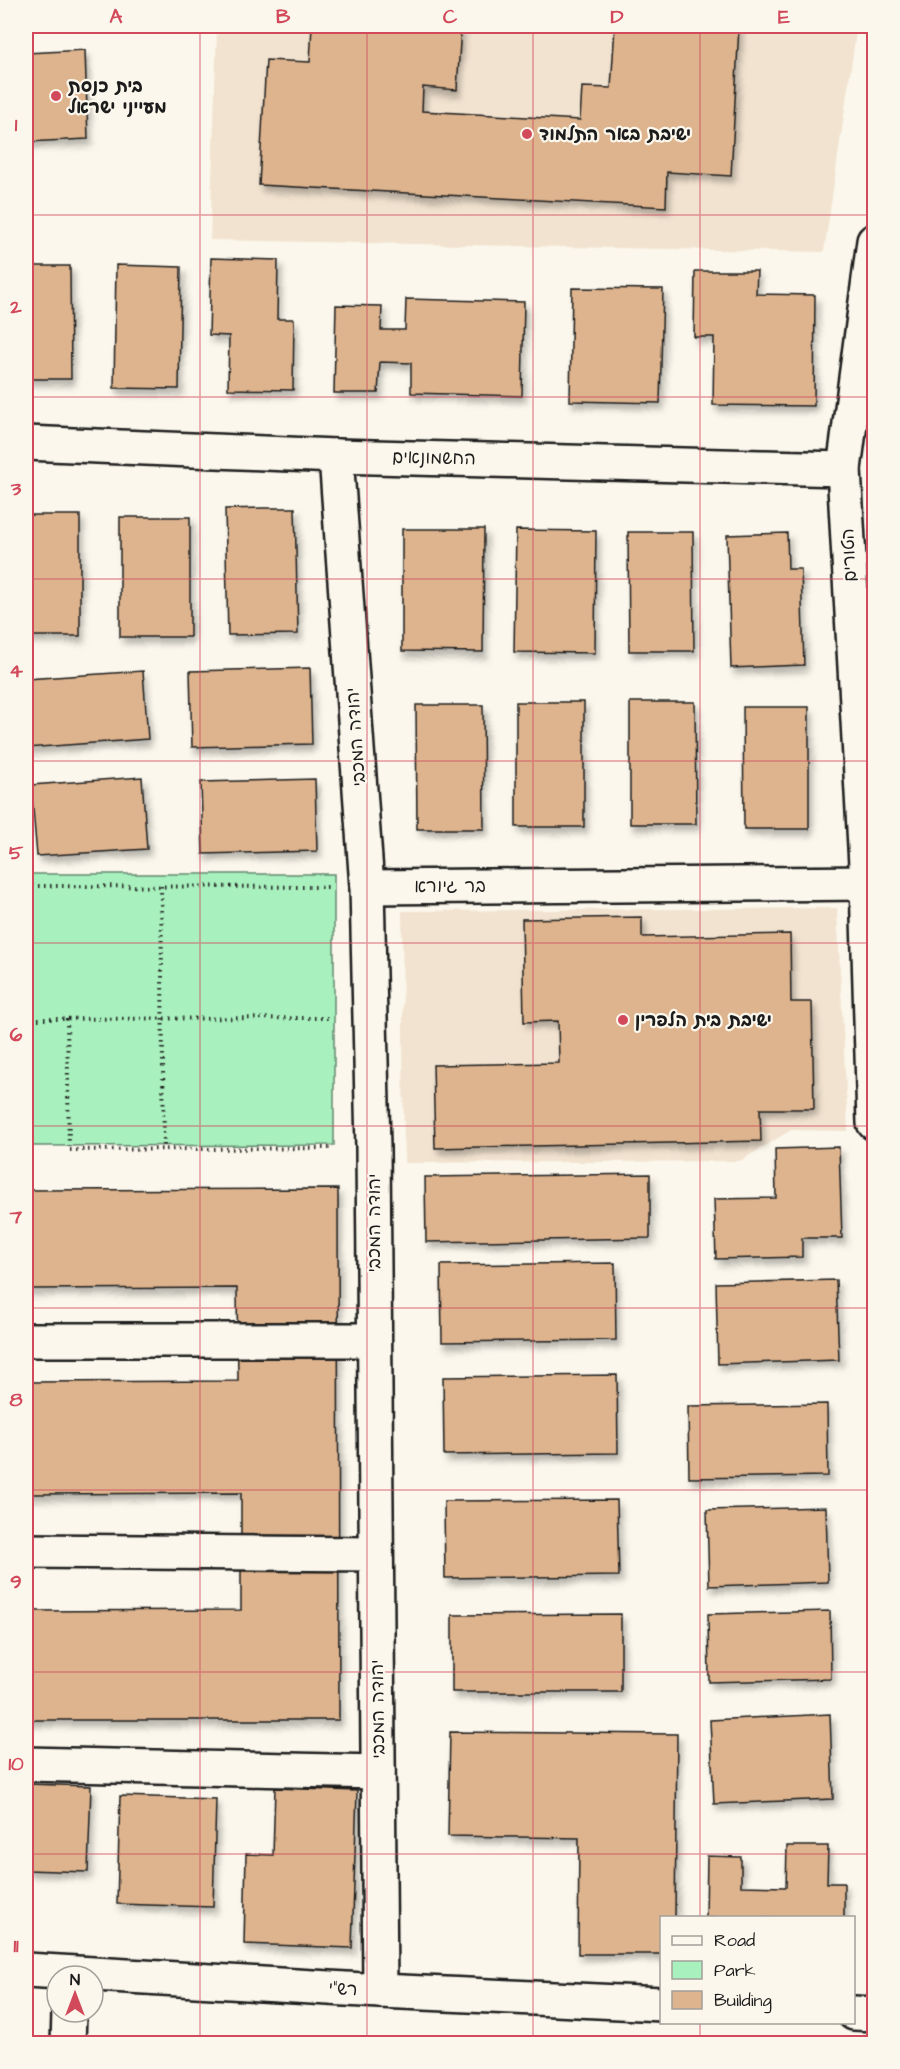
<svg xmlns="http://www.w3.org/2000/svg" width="900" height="2069" viewBox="0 0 900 2069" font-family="'Architects Daughter','Playpen Sans Hebrew',sans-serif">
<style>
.built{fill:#f2e3d0}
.green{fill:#a8f1be;stroke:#62866d;stroke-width:1.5}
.building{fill:#deb48e;stroke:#1c1c1c;stroke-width:1.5;filter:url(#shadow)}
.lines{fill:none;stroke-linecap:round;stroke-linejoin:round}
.minor-casing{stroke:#1c1c1c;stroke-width:38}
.path{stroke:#1c1c1c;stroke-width:4;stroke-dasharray:1.5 4.5;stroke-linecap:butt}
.minor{stroke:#fbf7ec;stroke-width:33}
.grid{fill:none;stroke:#d1495b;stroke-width:1.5;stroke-opacity:0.55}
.poi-dot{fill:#d1495b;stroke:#fbf7ec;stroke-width:2}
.labels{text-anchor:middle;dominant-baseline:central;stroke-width:4.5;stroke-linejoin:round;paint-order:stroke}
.poi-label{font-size:18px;font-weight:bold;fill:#1c1c1c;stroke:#fbf7ec;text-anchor:start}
.street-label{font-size:18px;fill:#1c1c1c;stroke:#fbf7ec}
.neatline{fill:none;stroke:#d1495b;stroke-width:2}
.grid-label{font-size:20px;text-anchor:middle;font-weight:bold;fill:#d1495b}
</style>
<defs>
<filter id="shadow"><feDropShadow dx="3.5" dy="6" stdDeviation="3" flood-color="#0004"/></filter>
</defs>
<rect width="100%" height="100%" fill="#fbf7ec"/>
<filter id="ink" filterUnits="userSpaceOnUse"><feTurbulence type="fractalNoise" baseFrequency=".0167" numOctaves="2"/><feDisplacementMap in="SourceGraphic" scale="12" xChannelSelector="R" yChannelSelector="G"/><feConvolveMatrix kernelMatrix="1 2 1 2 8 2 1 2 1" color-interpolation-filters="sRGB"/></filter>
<g filter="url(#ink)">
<g class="built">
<polygon points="261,26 857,26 824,252 210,240 217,28 261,28"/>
<polygon points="837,908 848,1131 791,1130 740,1161 404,1163 402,911"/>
</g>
<polygon class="green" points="26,874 334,874 334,1145 26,1146"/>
<g class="building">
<polygon points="312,26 461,26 457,90 423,87 422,111 580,120 582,87 611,88 615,26 739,26 731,176 667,172 666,207 259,185 266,60 310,62"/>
<polygon points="85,50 88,139 26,142 26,53"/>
<polygon points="211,258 278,260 277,319 294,319 293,390 228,389 229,336 209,335"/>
<polygon points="116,265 181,267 179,389 114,388"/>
<polygon points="26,266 70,266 71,379 26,379"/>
<polygon points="695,271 757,271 756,294 815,295 814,406 713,405 714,337 694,337"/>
<polygon points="572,288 663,289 660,403 570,401"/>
<polygon points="406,299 524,302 522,396 411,393 411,363 380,362 378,393 334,393 336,305 382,306 381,330 405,330"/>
<polygon points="263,508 295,508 298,634 228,635 225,509"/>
<rect x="26" y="515" width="54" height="121"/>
<rect x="120" y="517" width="70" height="120"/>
<polygon points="402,529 484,529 483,652 402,651"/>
<polygon points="516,530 596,531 595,653 514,652"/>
<polygon points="628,532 693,532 694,651 629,651"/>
<polygon points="787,533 788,569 801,569 804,665 731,668 727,535"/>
<polygon points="310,668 312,744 192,747 190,671"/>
<polygon points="143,671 148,739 26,748 26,679"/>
<rect x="516" y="702" width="68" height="125"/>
<polygon points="630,702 695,702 696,824 630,824"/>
<polygon points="416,705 483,705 484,829 417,829"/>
<polygon points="743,707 809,707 809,829 744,829"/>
<polygon points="142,777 147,849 37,856 31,785"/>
<polygon points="315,779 317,851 203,854 201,782"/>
<polygon points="642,917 642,937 790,934 791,1002 812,1002 814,1109 760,1109 761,1141 435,1148 433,1065 559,1063 558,1021 524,1022 522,919"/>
<polygon points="839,1147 842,1238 802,1238 802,1257 716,1259 714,1199 776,1198 775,1149"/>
<polygon points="650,1174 650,1238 426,1242 425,1177"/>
<polygon points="338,1189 339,1720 26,1720 26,1611 241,1610 241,1493 26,1494 26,1382 238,1381 237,1288 26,1289 26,1190"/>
<polygon points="615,1263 616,1340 442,1342 441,1265"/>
<polygon points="836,1280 839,1360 718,1364 716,1283"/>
<polygon points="617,1375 618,1453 444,1455 443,1377"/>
<polygon points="827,1404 828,1476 689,1478 688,1406"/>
<polygon points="617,1500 619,1576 445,1578 444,1501"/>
<polygon points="826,1507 828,1582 709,1586 707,1510"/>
<polygon points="830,1611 831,1679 709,1682 708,1614"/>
<polygon points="621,1614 621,1692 452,1692 452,1615"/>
<polygon points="830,1714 833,1799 714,1804 710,1720"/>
<polygon points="450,1732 677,1734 675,1918 662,1918 662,1954 578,1954 579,1838 448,1836"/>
<polygon points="26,1784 91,1786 88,1872 26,1870"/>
<polygon points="275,1788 357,1791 352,1948 244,1944 246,1854 273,1855"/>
<polygon points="120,1796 216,1799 213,1907 117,1904"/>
<polygon points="787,1846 828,1846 827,1883 844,1883 844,1918 706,1918 707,1856 741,1857 741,1886 786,1887"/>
</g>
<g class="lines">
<defs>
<g id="minor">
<polyline points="874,241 844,469 867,883 874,1123"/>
<polyline points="26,443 336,456 844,469"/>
<polyline points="336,456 367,887 373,1148 380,1991"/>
<polyline points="367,887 874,883"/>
<polyline points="26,1340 374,1340"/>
<polyline points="26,1551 376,1554"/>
<polyline points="26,1764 378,1772"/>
<polyline points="26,1970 380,1991 662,2004"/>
<polyline points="854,2013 874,2014"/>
<polyline points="68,2044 69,2012"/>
</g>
</defs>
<use href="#minor" class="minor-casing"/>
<g class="path">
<polyline points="26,886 328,887"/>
<polyline points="161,886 164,1149"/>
<polyline points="26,1019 331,1018"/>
<polyline points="67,1019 69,1150 334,1148"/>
</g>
<use href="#minor" class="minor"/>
</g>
</g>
<path class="grid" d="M200 26V2044M367 26V2044M533 26V2044M700 26V1918M26 215H874M26 397H874M26 579H874M26 761H874M26 943H874M26 1126H874M26 1308H874M26 1490H874M26 1672H874M26 1854H874M700 2022V2044"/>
<g class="poi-dot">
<circle cx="56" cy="96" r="6"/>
<circle cx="527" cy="134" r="6"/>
<circle cx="623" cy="1020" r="6"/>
</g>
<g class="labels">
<g class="poi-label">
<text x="68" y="86">בית כנסת<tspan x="68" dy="21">מעייני ישראל</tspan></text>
<text x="539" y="134">ישיבת באר התלמוד</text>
<text x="635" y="1020">ישיבת בית הלפרין</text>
</g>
<g class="street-label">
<text transform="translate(434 458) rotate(1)">החשמונאים</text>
<text transform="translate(849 555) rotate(-93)">הטורים</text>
<text transform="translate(356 737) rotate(-94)">יהודה המכבי</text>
<text x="450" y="886">בר גיורא</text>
<text transform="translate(374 1223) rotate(-90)">יהודה המכבי</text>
<text transform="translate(378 1709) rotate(-91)">יהודה המכבי</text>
<text transform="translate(343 1989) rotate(3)">רש"י</text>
</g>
</g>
<rect width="900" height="2069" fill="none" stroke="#fbf7ec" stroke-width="66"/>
<rect x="660" y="1916" width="195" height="108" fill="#fbf7ec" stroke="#a29f99" stroke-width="1.5"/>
<rect x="672" y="1936" width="30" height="9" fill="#fbf7ec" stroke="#a29f99" stroke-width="1.5"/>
<text x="714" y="1946" font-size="18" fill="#1c1c1c">Road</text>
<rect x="672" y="1961" width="30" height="18" fill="#a8f1be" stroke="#a29f99" stroke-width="1.5"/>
<text x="714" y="1976" font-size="18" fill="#1c1c1c">Park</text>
<rect x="672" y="1991" width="30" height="18" fill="#deb48e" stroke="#a29f99" stroke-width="1.5"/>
<text x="714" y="2006" font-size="18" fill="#1c1c1c">Building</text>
<g transform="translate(75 1994)"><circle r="28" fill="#fbf7ec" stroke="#a29f99" stroke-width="1.5"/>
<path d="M0-4.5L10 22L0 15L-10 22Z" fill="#d1495b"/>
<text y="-9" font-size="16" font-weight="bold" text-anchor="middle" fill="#1c1c1c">N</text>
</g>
<rect x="33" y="33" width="834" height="2003" class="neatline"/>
<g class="grid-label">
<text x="116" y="23">A</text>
<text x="283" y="23">B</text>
<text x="450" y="23">C</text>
<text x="617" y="23">D</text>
<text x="784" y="23">E</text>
<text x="16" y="131">1</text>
<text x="16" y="313">2</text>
<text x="16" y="495">3</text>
<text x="16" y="677">4</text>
<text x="16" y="859">5</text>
<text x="16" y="1041">6</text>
<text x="16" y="1223">7</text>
<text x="16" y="1406">8</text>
<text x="16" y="1588">9</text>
<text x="16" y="1770">10</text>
<text x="16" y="1952">11</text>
</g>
</svg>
